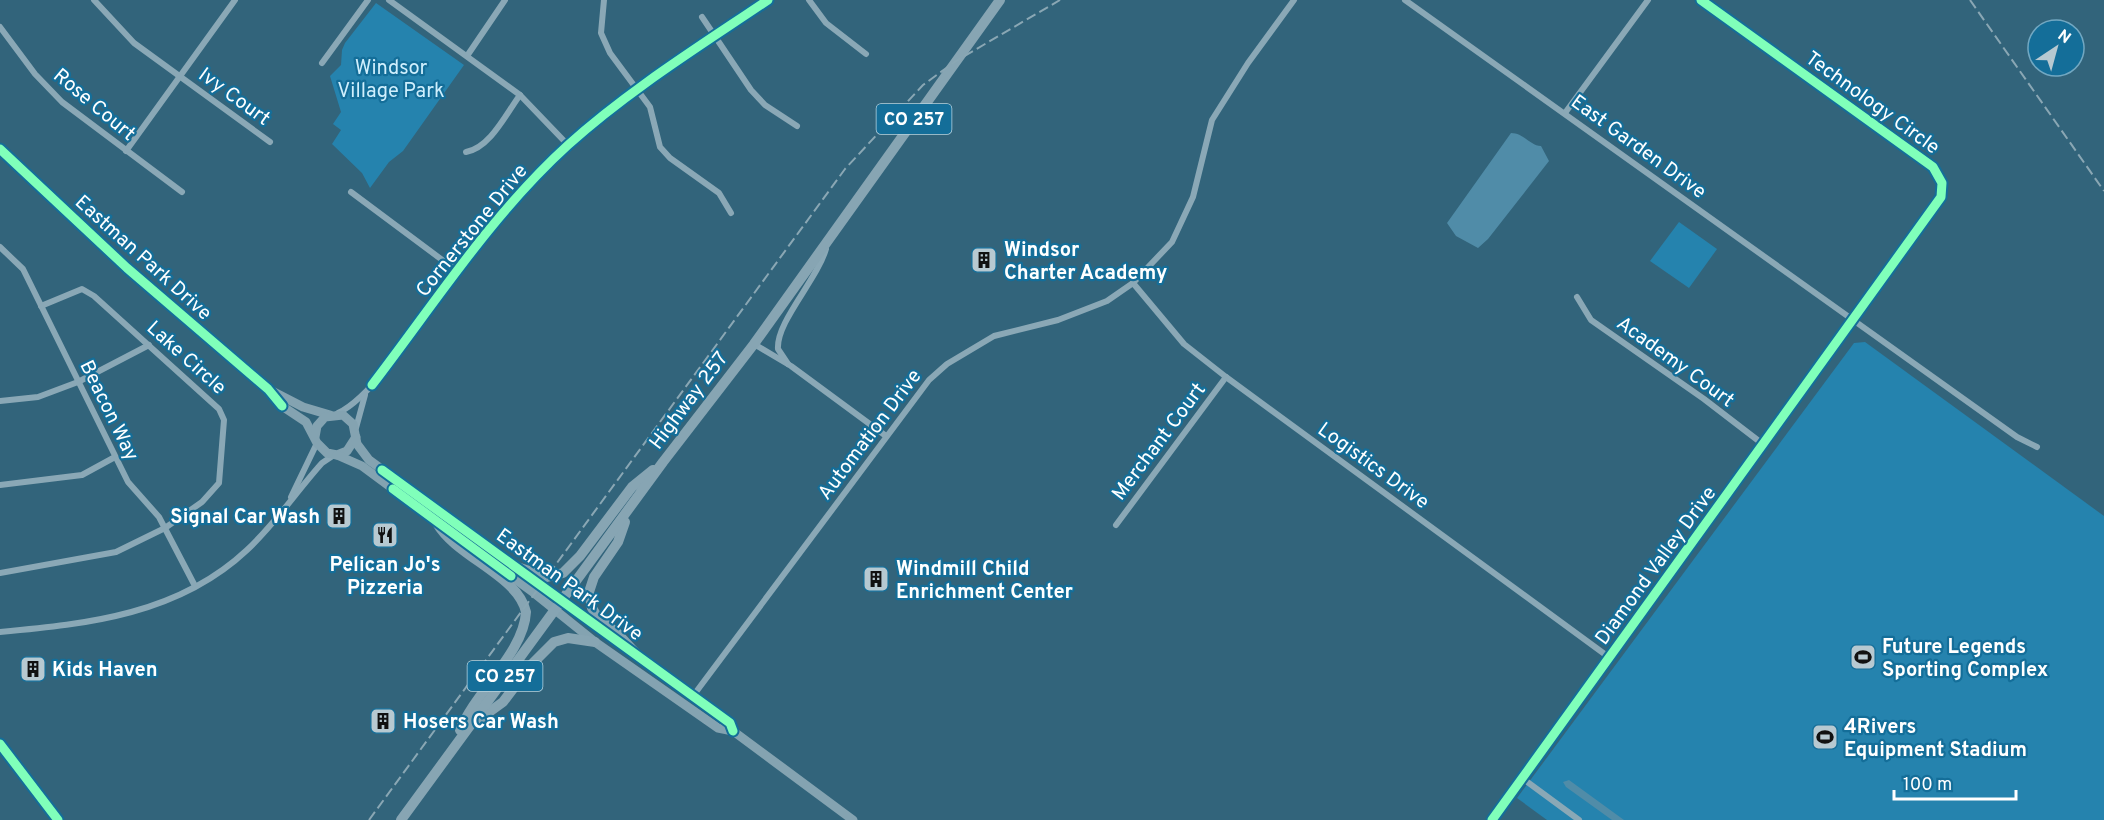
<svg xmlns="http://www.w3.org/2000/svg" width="2104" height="820" viewBox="0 0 2104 820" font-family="Overpass,sans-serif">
  <rect width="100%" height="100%" fill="#32647b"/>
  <g fill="#2583ae">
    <polygon points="376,3 464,65 403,151 389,162 370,188 362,173 332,144 341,130 333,124 341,112 330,76 341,65 342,50 345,43"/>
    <polygon points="1679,222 1717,249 1689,288 1650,261"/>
    <polygon points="1865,342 2104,516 2104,820 1547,820 1517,798 1854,343"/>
  </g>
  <g fill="#508ca8">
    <path d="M1511,133C1524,133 1530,146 1541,146L1549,161L1488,239L1478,248L1456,236L1447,223Z"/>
    <polygon points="1569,780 1624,820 1612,820 1566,787 1563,782"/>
  </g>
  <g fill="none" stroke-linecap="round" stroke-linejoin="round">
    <g stroke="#8aa8b6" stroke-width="6">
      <polyline points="94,0 134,43 270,142"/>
      <polyline points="389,0 520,95 568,145"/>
      <polyline points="604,0 601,33 610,53 650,107 660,147 670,158 719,193 731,213"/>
      <polyline points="809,0 826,23 866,54"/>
      <polyline points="1405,0 2017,437 2037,447"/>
      <polyline points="702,17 751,90 765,105 797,126"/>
      <polyline points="0,27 35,74 62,102 182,192"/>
      <polyline points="467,56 505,0"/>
      <polyline points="322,63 368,0"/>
      <polyline points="1565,113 1648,0"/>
      <polyline points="126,151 235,0"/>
      <path d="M466,152C490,148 506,114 520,95"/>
      <polyline points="351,192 457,271"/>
      <polyline points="0,247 23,269 128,482 159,517 195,586"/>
      <polyline points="1133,283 1184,344 1226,377 1610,658"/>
      <polyline points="1577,297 1591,320 1704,399 1764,445"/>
      <polyline points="754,344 791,366 886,436"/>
      <path d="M788,364L778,349C776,322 817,280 826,249"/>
      <polyline points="0,401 38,397 78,382 149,345"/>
      <path d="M338,413C378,395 438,295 468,257C489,229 512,202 536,177C604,106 687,55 768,0"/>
      <polyline points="356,428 365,395"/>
      <polyline points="0,485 82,475 115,457"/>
      <polyline points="291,497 317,443"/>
      <polyline points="1116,525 1226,377"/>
      <polyline points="0,573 116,552 165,528 202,502 219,483 224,420 219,409 94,296 82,289 41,306"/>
      <path d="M0,632C89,624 179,614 247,550C275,524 296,492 322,463L334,455"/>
      <polyline points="693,696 929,380 947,364 994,336 1058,320 1107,301 1133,283 1172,242 1193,197 1212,120 1248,63 1294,0"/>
      <polyline points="1522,778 1579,820"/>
      <polyline points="1492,820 1941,197 1942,183 1933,167 1701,0"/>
    </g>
    <g stroke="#84a3b1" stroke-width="9">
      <polyline points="0,149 127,268 268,389 279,404 306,422 317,443 327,453 337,455 347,451 356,437"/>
      <polyline points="268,389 303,407 330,415"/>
      <polyline points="315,437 317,426 325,417 343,415 353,424 357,444 369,460 730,723 733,731"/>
      <polyline points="337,455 362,466 534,593 595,642 718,728 733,731 853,820"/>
    </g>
    <g stroke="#87a5b3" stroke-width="10">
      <polyline points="625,522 618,542 594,577 589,592 592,608 598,618 617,633 641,659"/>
      <path d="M437,523C456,557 518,575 526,612C524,652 476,691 460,730"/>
      <polyline points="514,566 547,577 563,573 580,556 632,487 653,470"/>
      <polyline points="474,723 503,702 531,665 554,642 568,638 595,642"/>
      <polyline points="401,820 663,462 754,344 1000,0"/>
    </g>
    <g stroke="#8aa7b4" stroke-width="2" stroke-dasharray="10 4.5" stroke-linecap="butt">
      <polyline points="1970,0 2104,191"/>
      <polyline points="369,820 845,169 923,85 956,61 1060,0"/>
    </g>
    <g stroke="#146e99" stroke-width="13">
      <g id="cycleway">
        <polyline points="0,149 127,268 268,389 282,406"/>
        <path d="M372,385C435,303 491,215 568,145C629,90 700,46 768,0"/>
        <polyline points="382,470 730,723 733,731"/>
        <polyline points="393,489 511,576"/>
        <polyline points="0,744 58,820"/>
        <polyline points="1492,820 1941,197 1942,183 1933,167 1701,0"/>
      </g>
    </g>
    <use href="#cycleway" stroke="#80ffba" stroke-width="9"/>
  </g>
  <defs>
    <g id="building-square" transform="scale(1.35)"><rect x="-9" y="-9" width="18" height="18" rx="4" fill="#b7c9d1" stroke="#146e99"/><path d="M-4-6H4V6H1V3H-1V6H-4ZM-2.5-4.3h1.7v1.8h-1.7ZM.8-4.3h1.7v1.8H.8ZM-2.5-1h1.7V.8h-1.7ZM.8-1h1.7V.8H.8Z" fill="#111"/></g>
    <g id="restaurant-square" transform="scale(1.35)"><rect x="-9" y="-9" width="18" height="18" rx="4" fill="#b7c9d1" stroke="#146e99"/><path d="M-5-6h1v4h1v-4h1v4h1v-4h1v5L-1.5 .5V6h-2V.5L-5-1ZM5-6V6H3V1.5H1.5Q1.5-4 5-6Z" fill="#111"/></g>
    <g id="stadium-square" transform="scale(1.35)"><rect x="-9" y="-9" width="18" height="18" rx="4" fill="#b7c9d1" stroke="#146e99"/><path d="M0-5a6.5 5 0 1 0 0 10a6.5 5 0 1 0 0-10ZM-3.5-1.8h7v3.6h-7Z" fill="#111"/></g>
  </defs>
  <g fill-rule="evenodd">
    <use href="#building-square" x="984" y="260"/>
    <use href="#building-square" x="339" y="516"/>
    <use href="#restaurant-square" x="385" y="535"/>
    <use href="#building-square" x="876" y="579"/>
    <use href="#stadium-square" x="1863" y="657"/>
    <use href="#building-square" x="33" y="669"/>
    <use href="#building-square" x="383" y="721"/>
    <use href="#stadium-square" x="1825" y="737"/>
  </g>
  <g text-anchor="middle" stroke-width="4.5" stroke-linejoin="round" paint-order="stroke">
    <g fill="#146e99" stroke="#b8d4e0" stroke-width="1.5">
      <rect x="876.5" y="104" width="75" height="30" rx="4.5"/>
      <rect x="467.5" y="661" width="75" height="30" rx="4.5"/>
    </g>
    <g font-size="18" font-weight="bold" fill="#fff">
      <text x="914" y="125">CO 257</text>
      <text x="505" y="682">CO 257</text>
    </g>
    <g font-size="20" fill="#cfeffd" stroke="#146e99">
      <text x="391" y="74">Windsor<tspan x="391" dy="23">Village Park</tspan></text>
    </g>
    <g font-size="20" fill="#fff" stroke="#146e99">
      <text transform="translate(235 96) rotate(36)" y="7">Ivy Court</text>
      <text transform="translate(1873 102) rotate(36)" y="7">Technology Circle</text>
      <text transform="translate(95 104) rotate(40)" y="7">Rose Court</text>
      <text transform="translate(1639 146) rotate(36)" y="7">East Garden Drive</text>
      <text transform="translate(471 230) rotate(-51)" y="7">Cornerstone Drive</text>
      <text transform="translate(144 257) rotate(42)" y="7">Eastman Park Drive</text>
      <text transform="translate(187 357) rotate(42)" y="7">Lake Circle</text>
      <text transform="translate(1676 361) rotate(36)" y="7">Academy Court</text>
      <text transform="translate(688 400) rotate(-53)" y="7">Highway 257</text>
      <text transform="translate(110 410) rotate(64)" y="7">Beacon Way</text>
      <text transform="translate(869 434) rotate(-53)" y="7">Automation Drive</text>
      <text transform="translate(1158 441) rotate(-53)" y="7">Merchant Court</text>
      <text transform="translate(1374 465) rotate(36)" y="7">Logistics Drive</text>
      <text transform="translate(1655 565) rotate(-54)" y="7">Diamond Valley Drive</text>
      <text transform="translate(570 584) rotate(36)" y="7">Eastman Park Drive</text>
    </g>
    <g font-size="20" font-weight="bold" fill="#fff" stroke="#146e99" text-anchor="start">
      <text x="1004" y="256">Windsor<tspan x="1004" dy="23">Charter Academy</tspan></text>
      <text x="320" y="523" text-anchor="end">Signal Car Wash</text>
      <text x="385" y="571" text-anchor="middle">Pelican Jo's<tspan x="385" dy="23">Pizzeria</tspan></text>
      <text x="896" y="575">Windmill Child<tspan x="896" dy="23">Enrichment Center</tspan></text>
      <text x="1882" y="653">Future Legends<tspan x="1882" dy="23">Sporting Complex</tspan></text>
      <text x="52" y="676">Kids Haven</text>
      <text x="403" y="728">Hosers Car Wash</text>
      <text x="1844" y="733">4Rivers<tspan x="1844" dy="23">Equipment Stadium</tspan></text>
    </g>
  </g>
  <g transform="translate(2056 48) rotate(36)"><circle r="28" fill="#146e99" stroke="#72a8c2" stroke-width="1.5"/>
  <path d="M0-4.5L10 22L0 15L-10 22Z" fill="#b7c9d1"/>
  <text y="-9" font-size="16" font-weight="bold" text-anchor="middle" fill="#ffffff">N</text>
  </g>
  <path d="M1894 790v9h122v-9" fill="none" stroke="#ffffff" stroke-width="3"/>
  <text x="1903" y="790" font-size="18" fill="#ffffff" stroke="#146e99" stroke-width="4.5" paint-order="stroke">100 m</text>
</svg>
